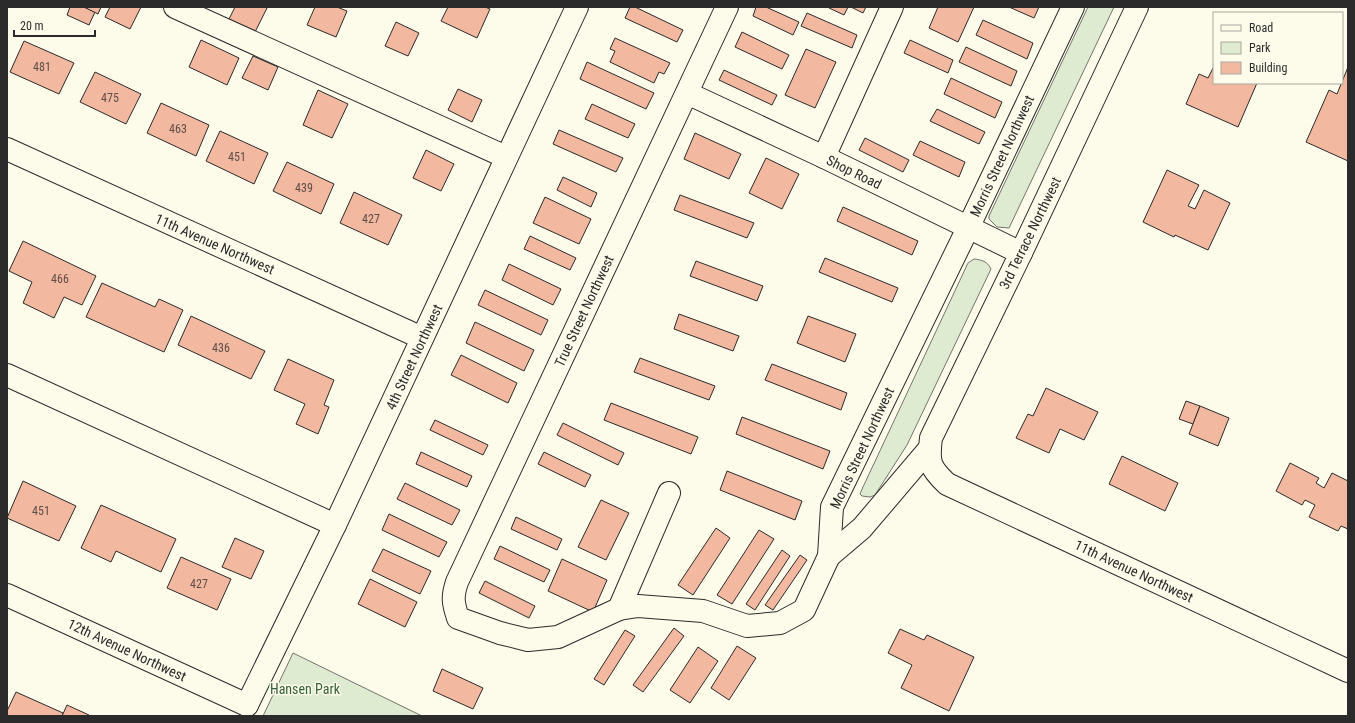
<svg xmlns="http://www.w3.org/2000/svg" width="1355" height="723" viewBox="0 0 1355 723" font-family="'Roboto Condensed',sans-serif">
  <rect width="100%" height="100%" fill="#fdfbea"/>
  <g fill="#deebd1" stroke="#74746e">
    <polygon points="1088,7 1114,7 1009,228 997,227 989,219 989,216"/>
    <path d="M974,259C982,260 987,261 991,269L907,445L875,495L870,497L862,496L860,494L863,487L968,263Z"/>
    <polygon points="293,653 422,716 263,716"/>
  </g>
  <g fill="#f2b8a0" stroke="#2b2b2b">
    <polygon points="70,7 84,7 95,12 89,25 67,15"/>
    <polygon points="84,7 101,7 98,14"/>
    <polygon points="110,7 141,7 130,29 105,17"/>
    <polygon points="235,7 264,7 267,8 255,32 229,19"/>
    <polygon points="315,7 337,7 347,11 336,37 307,25"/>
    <polygon points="448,7 485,7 490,9 477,38 441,21"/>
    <polygon points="630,7 635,7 683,30 677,42 625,18"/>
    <polygon points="756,7 766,7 799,22 793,35 753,16"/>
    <polygon points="829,7 848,7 844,15 829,8"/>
    <polygon points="851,7 866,7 863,13"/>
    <polygon points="938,7 974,7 958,42 929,28"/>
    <polygon points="1009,7 1039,7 1034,18"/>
    <polygon points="807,13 857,35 852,48 801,26"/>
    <polygon points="983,20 1033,43 1027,59 976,35"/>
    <polygon points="396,22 419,33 408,56 385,46"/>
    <polygon points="742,32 789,55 782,69 735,47"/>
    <polygon points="615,38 670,63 664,74 659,72 654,83 610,62 615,51 610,49"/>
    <polygon points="201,40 239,58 227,85 189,67"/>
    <polygon points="910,40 953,60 948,73 904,53"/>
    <polygon points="24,41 74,63 59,94 10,72"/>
    <polygon points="966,47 1017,71 1011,86 959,62"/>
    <polygon points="806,49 836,62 815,108 785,95"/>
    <polygon points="253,56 278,67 268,90 242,78"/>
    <polygon points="587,62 654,93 646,109 580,79"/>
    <polygon points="1214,66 1214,83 1257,83 1238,127 1186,104 1199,74 1208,78"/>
    <polygon points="1348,67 1348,161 1306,142 1329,90 1337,94"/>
    <polygon points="724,70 777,95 772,105 719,80"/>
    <polygon points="95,72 141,94 126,124 80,102"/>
    <polygon points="951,78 1002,102 995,118 944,94"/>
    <polygon points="458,89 482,100 472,122 448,110"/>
    <polygon points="318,90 348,104 332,138 303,125"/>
    <polygon points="161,103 209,125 196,156 147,133"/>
    <polygon points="592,104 635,124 628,138 585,119"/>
    <polygon points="937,109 985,132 979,144 930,121"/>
    <polygon points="559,130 623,158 616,172 553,144"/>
    <polygon points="220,131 268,153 254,184 206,161"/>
    <polygon points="695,133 741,154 729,179 684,159"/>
    <polygon points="865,138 909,160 903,172 859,150"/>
    <polygon points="920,141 965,162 959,177 913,155"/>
    <polygon points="426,150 454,164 441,191 413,178"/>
    <polygon points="766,158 799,174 782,209 749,193"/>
    <polygon points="287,162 334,184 321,214 273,191"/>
    <polygon points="1167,170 1199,185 1188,206 1195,209 1204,190 1230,203 1208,250 1175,235 1174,237 1143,222"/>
    <polygon points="563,177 597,193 591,207 557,190"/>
    <polygon points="354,192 402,215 388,245 340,223"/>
    <polygon points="680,195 754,223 747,238 674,210"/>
    <polygon points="545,197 591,219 579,244 533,223"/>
    <polygon points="843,207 918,241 912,255 837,221"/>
    <polygon points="530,236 576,258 570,270 524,249"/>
    <polygon points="23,241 96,276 82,305 64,297 54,318 23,303 32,282 9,271"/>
    <polygon points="825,258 898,288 892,302 819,272"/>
    <polygon points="696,261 763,286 757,301 690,276"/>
    <polygon points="509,264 561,289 553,305 502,280"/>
    <polygon points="102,283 155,307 159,299 183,310 164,352 86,317"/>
    <polygon points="485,290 548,320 541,335 478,305"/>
    <polygon points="679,314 739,336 733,351 674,329"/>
    <polygon points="191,316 265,351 251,379 178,345"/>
    <polygon points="808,316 856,334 845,362 797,343"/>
    <polygon points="475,322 534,350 524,371 466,343"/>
    <polygon points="461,355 517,383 508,403 451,375"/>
    <polygon points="640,358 715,386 709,400 634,372"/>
    <polygon points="288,359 334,380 324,405 329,407 318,434 296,424 305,404 274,390"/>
    <polygon points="772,364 847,393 841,410 765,380"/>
    <polygon points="1046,388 1098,412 1084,440 1060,429 1049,453 1016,438 1028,414 1033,416"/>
    <polygon points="1186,401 1200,406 1193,424 1179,419"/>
    <polygon points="611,403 698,437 691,454 604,420"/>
    <polygon points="1200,406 1229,418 1218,446 1189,434"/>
    <polygon points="742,417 830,451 823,469 736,434"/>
    <polygon points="435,420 488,445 483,455 430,430"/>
    <polygon points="563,423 624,453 618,465 557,435"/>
    <polygon points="421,452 472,476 467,487 416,464"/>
    <polygon points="544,452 591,475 585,487 538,464"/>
    <polygon points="1122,456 1178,483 1165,511 1109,484"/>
    <polygon points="1290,463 1319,478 1316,483 1324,488 1332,473 1348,481 1348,529 1341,526 1338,531 1309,517 1315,505 1305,500 1302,505 1276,491"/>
    <polygon points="727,471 802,501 795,520 720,490"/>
    <polygon points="23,481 76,506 59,541 7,518"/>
    <polygon points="405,483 460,510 452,525 397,499"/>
    <polygon points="601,500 629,513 606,560 578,547"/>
    <polygon points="101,505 176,539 161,572 116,551 111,562 81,548"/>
    <polygon points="389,514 447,542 439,557 382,530"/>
    <polygon points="516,517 562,539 557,550 511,529"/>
    <polygon points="716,528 730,538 693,595 678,585"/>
    <polygon points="759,530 774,539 732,604 717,595"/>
    <polygon points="235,538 264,551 251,579 222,567"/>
    <polygon points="500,546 550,570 544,582 494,559"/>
    <polygon points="383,549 431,571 420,594 372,571"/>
    <polygon points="782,550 790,556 755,610 746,604"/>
    <polygon points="800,555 807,560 773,610 765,605"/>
    <polygon points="181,557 231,579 217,610 167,588"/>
    <polygon points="562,559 607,580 593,612 548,591"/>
    <polygon points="370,579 417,602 405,627 358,604"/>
    <polygon points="485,581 535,606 529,618 479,593"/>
    <polygon points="674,628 684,636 643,692 633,685"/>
    <polygon points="900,629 924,640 927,635 974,657 949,711 901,688 912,665 888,653"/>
    <polygon points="625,630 635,636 604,685 594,679"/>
    <polygon points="737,646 756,658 729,700 711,688"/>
    <polygon points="698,647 718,661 690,703 670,690"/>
    <polygon points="442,669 483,688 473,709 433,691"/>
    <polygon points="16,692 63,713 62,716 7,716 7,711"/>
    <polygon points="67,705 89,715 88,716 62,716"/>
  </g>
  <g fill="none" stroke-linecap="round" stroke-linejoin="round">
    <g stroke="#2b2b2b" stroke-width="24">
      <g id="minor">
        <polyline points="175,7 506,157"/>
        <path d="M727,7L457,582C452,597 453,603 458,618L500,633L528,640L558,637L619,609L638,606L703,611L747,626L780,623L804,610L829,556L832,507L968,228L1073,7"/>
        <path d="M1137,7L1021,253L931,438C928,462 929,467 947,484L1348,671"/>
        <polyline points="687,93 824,157 1021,253"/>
        <polyline points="7,149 422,338"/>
        <polyline points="824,157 892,7"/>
        <polyline points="7,375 335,525"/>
        <polyline points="829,556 862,528 930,448"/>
        <polyline points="7,595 247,705"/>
        <polyline points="619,609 669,493"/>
        <polyline points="247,705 335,525 577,7"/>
      </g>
    </g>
    <use href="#minor" stroke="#fdfbea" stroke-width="22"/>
  </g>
  <g text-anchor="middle" stroke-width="3" stroke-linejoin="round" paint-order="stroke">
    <g font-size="12" fill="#5d4e48">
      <text x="42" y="71">481</text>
      <text x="110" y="102">475</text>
      <text x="178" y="133">463</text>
      <text x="237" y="161">451</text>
      <text x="304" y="192">439</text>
      <text x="371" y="223">427</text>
      <text x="60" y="283">466</text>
      <text x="221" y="352">436</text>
      <text x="41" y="515">451</text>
      <text x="199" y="588">427</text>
    </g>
    <g font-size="14" fill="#2b2b2b" stroke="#fdfbea">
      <text transform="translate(1002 156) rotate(-65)" y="5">Morris Street Northwest</text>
      <text transform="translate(854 172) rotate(26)" y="5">Shop Road</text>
      <text transform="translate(1030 233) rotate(-64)" y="5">3rd Terrace Northwest</text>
      <text transform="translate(215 244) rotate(24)" y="5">11th Avenue Northwest</text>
      <text transform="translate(584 311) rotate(-65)" y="5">True Street Northwest</text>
      <text transform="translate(414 357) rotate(-65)" y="5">4th Street Northwest</text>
      <text transform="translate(862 448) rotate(-65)" y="5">Morris Street Northwest</text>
      <text transform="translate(1134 571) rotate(25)" y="5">11th Avenue Northwest</text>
      <text transform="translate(127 650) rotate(25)" y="5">12th Avenue Northwest</text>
    </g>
    <g font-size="14" fill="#34623c" stroke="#fdfbea">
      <text x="305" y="694">Hansen Park</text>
    </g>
  </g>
  <rect width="1355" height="723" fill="none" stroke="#2b2b2b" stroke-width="16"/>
  <rect x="1213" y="12" width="130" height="72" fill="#fdfbea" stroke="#a9a89e"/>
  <rect x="1221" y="25" width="20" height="6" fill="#fdfbea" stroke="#a9a89e"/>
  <text x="1249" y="32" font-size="12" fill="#2b2b2b">Road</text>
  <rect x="1221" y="42" width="20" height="12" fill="#deebd1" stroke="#a9a89e"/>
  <text x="1249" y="52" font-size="12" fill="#2b2b2b">Park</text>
  <rect x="1221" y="62" width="20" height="12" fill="#f2b8a0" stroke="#a9a89e"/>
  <text x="1249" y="72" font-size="12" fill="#2b2b2b">Building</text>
  <path d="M14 30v6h81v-6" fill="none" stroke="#2b2b2b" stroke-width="2"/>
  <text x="20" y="30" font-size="12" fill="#2b2b2b" stroke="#fdfbea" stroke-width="3" paint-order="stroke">20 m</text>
</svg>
